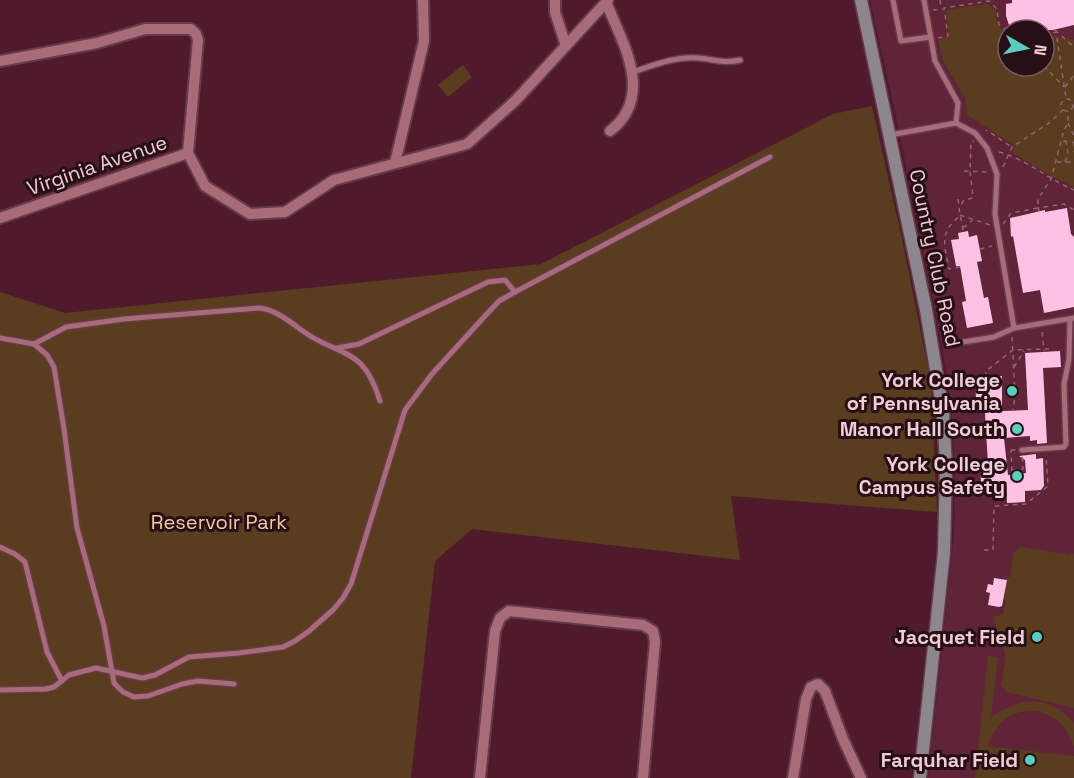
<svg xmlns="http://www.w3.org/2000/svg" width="1074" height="778" viewBox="0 0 1074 778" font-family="'Space Grotesk',sans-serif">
  <rect width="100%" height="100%" fill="#4f1b2c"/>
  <path fill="#5f2438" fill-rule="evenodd" d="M870,0H1074V778H928L954,533L955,482L953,432L948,381L939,330L896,116ZM1008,30H1044V66H1008Z"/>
  <g fill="#5a3c1e">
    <polygon points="988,4 996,11 998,26 1008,33 1008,66 1044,66 1044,36 1050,35 1074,40 1074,187 1049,175 1012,152 1015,146 967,115 965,98 942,59 938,40 949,36 946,10"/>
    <polygon points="463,65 472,77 448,97 438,85"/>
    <polygon points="872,106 903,244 931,383 937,512 731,496 740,560 472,529 435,561 411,778 0,778 0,292 65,313 541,264 833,114"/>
    <polygon points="1021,547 1070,555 1071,553 1074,554 1074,708 1006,692 1001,685 1006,657 993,617 1003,614 1006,601 1003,600 1007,577 1010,577 1014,552"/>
    <path d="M988,656L998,657L991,717C1020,697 1049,694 1074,723V747C1060,700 1002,698 988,746L1074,756V778H975Z"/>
  </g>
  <g fill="#fcc1e3">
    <polygon points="1012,0 1074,0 1074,25 1053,30 1017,30 1016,24 1009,25 1006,16 1006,4 1012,3"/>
    <polygon points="1067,208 1071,234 1074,237 1074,307 1044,313 1040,290 1023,293 1013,236 1011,237 1010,218 1045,210 1045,212"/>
    <polygon points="968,231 969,237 977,235 982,261 977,262 984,298 988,297 993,323 967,328 962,302 966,301 960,266 956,266 951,240 959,239 958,233"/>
    <polygon points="1060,351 1061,367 1043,368 1047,443 1037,444 1037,440 1030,441 1030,436 1004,438 1008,475 1026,473 1025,460 1019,456 1036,454 1036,459 1043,458 1044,486 1041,490 1025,491 1025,502 1007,503 1006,482 991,483 991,486 984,486 984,482 981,483 980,464 988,464 984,397 976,398 975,379 977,379 977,375 984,375 984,377 1002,376 1002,411 1028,410 1025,353"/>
    <polygon points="994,578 1007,580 1002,606 999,607 988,605 990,593 986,592 988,584 993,585"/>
  </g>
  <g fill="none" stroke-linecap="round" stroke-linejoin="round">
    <g stroke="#673b4a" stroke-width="8">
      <g id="service">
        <polyline points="893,0 901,41 930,37"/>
        <polyline points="924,0 935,61 958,103 956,123"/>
        <path d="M633,72C654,65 676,56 698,58C713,59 724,64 740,60"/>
        <polyline points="890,135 956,123 975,133 987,148 997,174 995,214 1014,328"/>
        <polyline points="0,338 34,344 47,355 54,367 64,429 77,528 104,626 114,683 123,692 134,697 148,696 182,684 198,681 234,684"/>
        <polyline points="963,342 994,337 1014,328 1074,318"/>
        <path d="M34,344L66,327L124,319L260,308C281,311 295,327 312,337C328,347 348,351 361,364C371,375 376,388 380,401"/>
        <polyline points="337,348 359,344 488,282 505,280 515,292"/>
        <polyline points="1022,450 1064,447 1066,444 1064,384 1069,359 1070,319"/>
        <polyline points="0,547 15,554 25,562 47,652 62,681"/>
        <polyline points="0,690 46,689 54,687 69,675 96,668 142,678 155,675 189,657 239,653 283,647 295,641 309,631 333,610 343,598 351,584 405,410 432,374 484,317 499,301 515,292 770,157"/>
      </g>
    </g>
    <g stroke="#673b4a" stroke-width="14">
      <g id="minor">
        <polyline points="555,0 555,12 566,46"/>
        <path d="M606,2C623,44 655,96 610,131"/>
        <polyline points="0,61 97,43 145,29 191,29 196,34 198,40 188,153"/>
        <polyline points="395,163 424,41 423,0"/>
        <polyline points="0,218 188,153 205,186 250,214 285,212 334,180 467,144 515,101 608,0"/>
        <polyline points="480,778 495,631 500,618 509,611 643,625 653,631 655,642 653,664 643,778"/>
        <polyline points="793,778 806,699 811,687 818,684 825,691 843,739 861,778"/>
      </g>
    </g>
    <g stroke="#673b4a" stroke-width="15">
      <polyline id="secondary" points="861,0 926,310 943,412 946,466 944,552 920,778"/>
    </g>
    <g stroke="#926573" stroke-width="1.5" stroke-dasharray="4.5 4.5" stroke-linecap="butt">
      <polyline points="940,0 941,8"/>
      <polyline points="933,10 943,9"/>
      <polyline points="1055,30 1074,47"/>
      <polyline points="1044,34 1056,32 1066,98"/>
      <polyline points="938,38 948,36 944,8 989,1 997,9 999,25 1008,31"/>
      <polyline points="1044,66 1064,87"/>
      <polyline points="1065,87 1074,75"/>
      <circle cx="1067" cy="105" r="6"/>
      <polyline points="1068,123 1074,136"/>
      <polyline points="986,131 987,130"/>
      <polyline points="991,133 1010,146"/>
      <polyline points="1063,141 1073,142"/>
      <polyline points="1074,142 1074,152"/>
      <path d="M999,152C1026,159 1048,179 1074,190"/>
      <polyline points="1057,162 1074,162"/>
      <polyline points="1065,162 1068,153 1066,142"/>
      <polyline points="1003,167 1012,147 1049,123 1063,110"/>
      <polyline points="964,171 987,172"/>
      <polyline points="958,199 959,207"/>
      <polyline points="1039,211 1038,208 1064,204 1074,210"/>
      <polyline points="960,215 990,225"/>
      <polyline points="1003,224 1011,213 1038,208 1038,199 1051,179 1064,130 1068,123 1068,111"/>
      <polyline points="963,227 968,225 972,220"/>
      <polyline points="963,230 959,208 964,200 973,198 970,171 971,142 974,141"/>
      <polyline points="980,249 992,246"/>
      <path d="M959,266V267L949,269C945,246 938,233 960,216"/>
      <polyline points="1042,332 1044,351"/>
      <polyline points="1012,337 1015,395 1013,411"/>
      <polyline points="1014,367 1024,351"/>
      <polyline points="986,377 986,371 1013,350 1049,349"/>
      <polygon points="1011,450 1022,450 1023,469 1012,470 1012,477"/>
      <polyline points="984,550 993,550 994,506 1026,504 1048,486 1046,456"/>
    </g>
    <use href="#service" stroke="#a76b7a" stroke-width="5"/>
    <use href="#minor" stroke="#a76b7a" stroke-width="10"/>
    <use href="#secondary" stroke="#8d868c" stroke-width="12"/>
  </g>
  <g fill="#59cebe" stroke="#270f16" stroke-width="2">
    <circle cx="1012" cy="391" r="6"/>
    <circle cx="1017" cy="429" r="6"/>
    <circle cx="1017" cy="476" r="6"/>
    <circle cx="1037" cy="637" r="6"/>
    <circle cx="1030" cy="760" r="6"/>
  </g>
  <g text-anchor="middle" stroke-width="6" stroke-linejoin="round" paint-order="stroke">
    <g font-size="20" fill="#f0cdd5" stroke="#270f16">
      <text transform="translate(97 165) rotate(-19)" y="7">Virginia Avenue</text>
      <text transform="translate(935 258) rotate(78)" y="7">Country Club Road</text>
    </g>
    <g font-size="20" font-weight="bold" fill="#f0cdd5" stroke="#270f16" text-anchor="end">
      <text x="1000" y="387">York College<tspan x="1000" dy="23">of Pennsylvania</tspan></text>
      <text x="1005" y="436">Manor Hall South</text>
      <text x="1005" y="471">York College<tspan x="1005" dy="23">Campus Safety</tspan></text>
      <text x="1025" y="644">Jacquet Field</text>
      <text x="1018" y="767">Farquhar Field</text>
    </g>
    <g font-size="20" fill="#f9c99f" stroke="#270f16">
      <text x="219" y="529">Reservoir Park</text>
    </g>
  </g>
  <g transform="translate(1026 48) rotate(99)"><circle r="28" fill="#270f16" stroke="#775b62" stroke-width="1.5"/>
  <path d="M0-4.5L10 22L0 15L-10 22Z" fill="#59cebe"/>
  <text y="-9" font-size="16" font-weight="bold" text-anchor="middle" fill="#f0cdd5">N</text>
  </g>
</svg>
